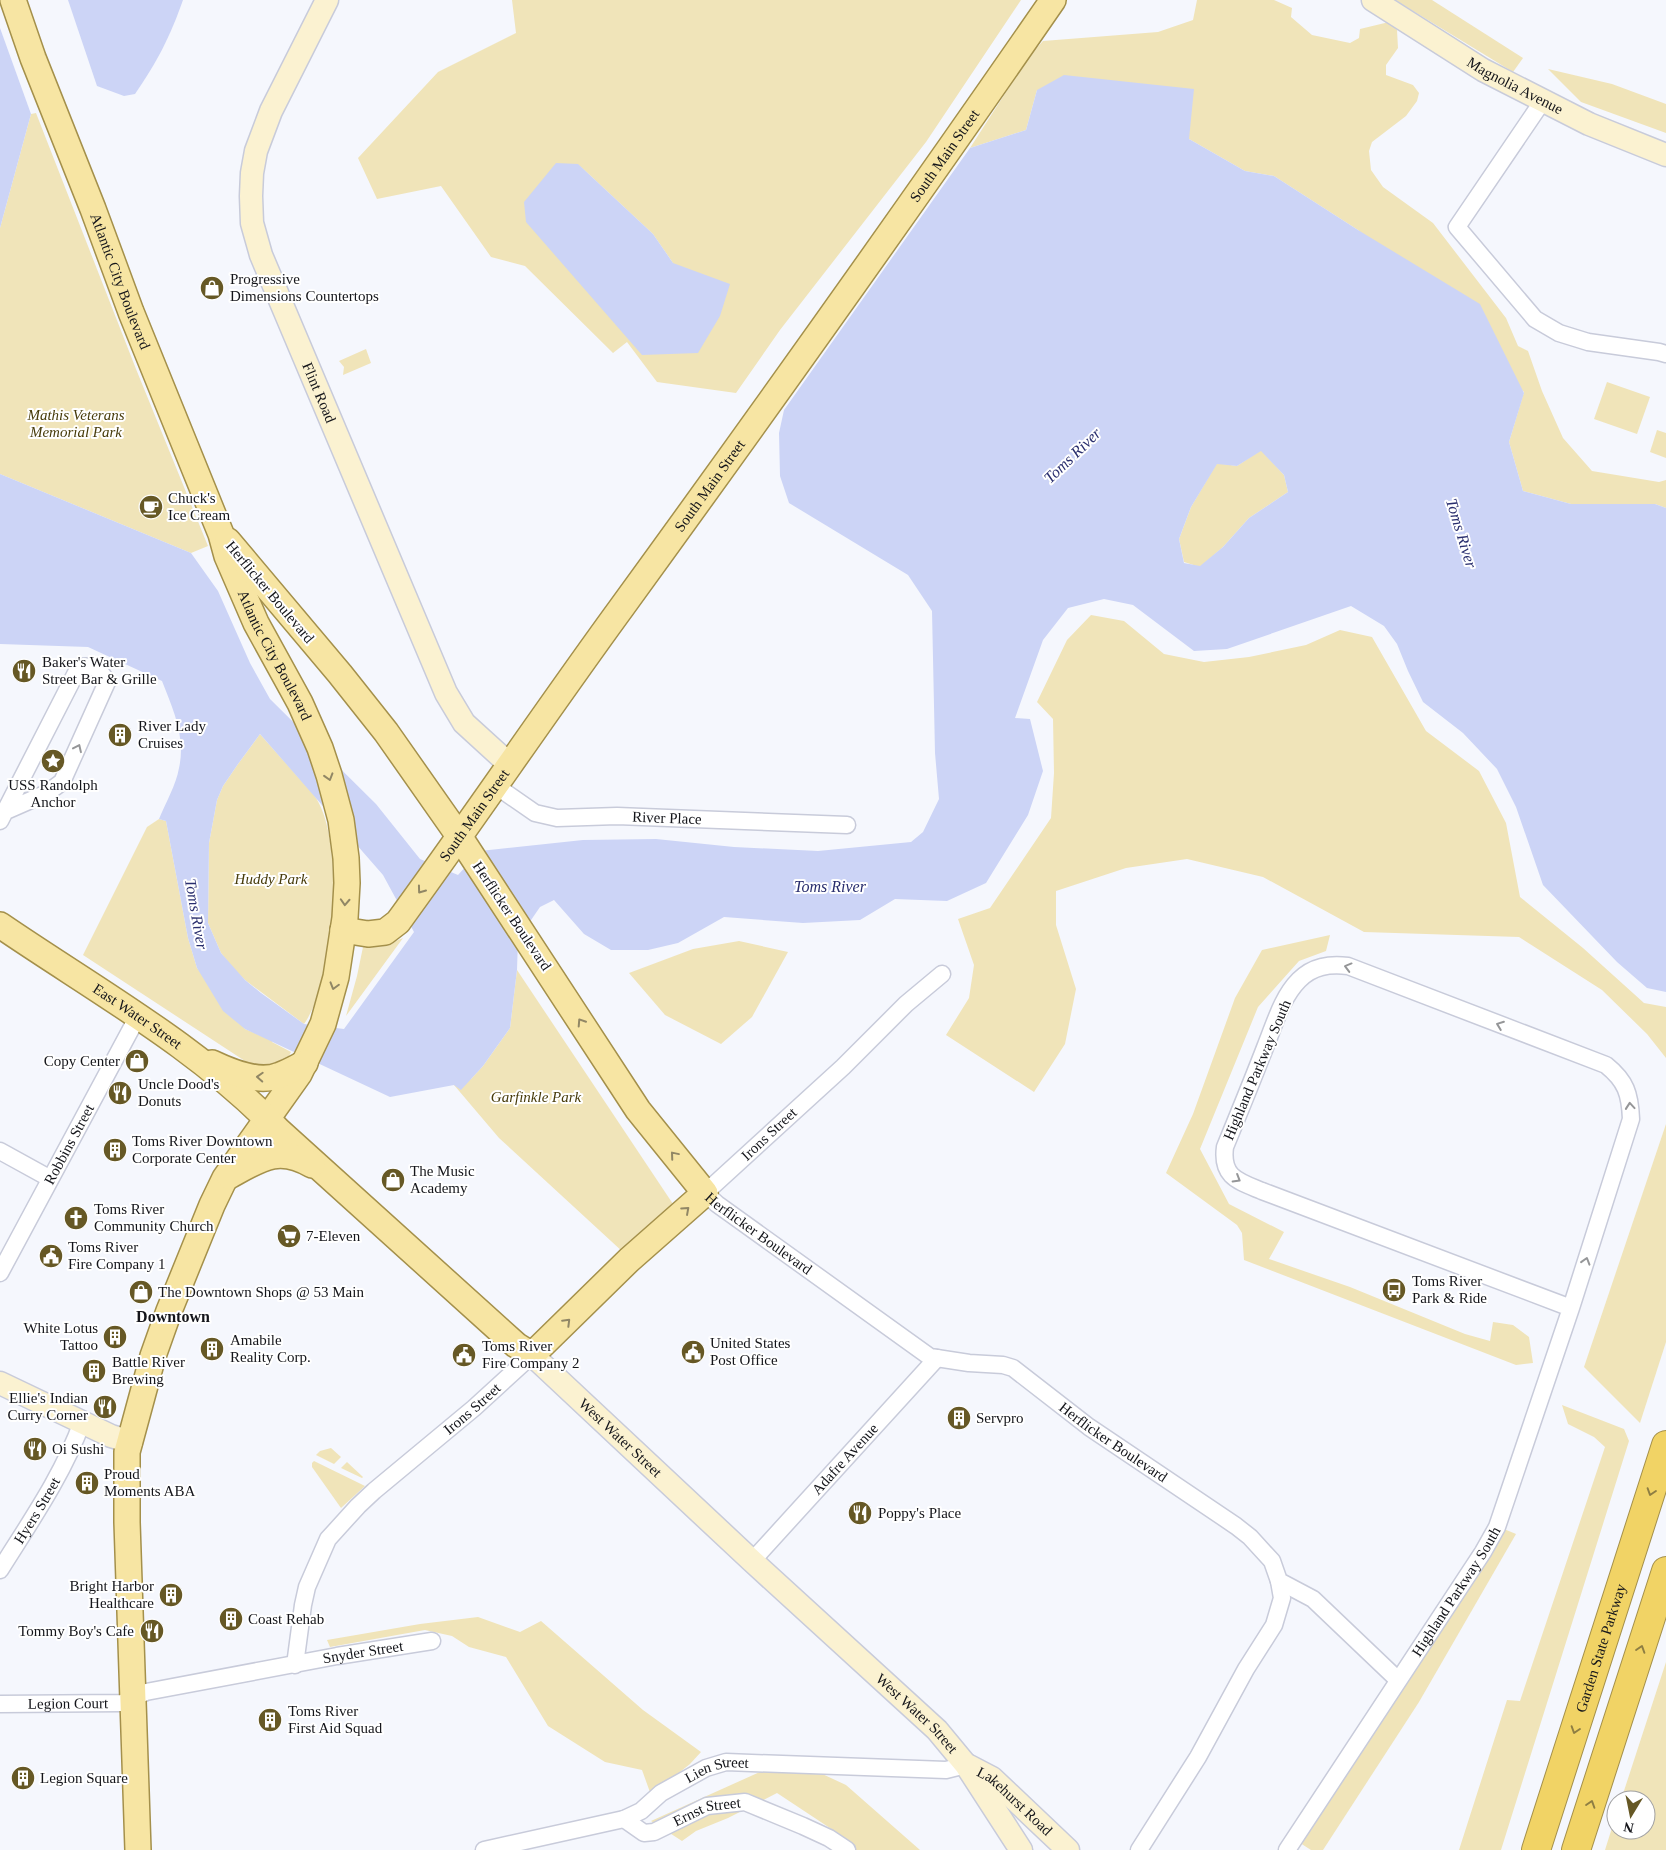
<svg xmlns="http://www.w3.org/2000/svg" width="1666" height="1850" viewBox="0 0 1666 1850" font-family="Georgia,serif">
  <rect width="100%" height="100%" fill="#f5f7fd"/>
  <g fill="#f0e4b9" fill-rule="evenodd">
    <path d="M512,0H1021L926,142L780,330L736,393L657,382L627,342L613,353L525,266L491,257L441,186L377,199L358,158L438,72L516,33ZM578,164L653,234L673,263Z"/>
    <polygon points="1197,0 1274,0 1292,8 1291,17 1312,35 1350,43 1359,38 1360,29 1389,22 1397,30 1398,48 1386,65 1386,75 1413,85 1419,93 1417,101 1406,116 1372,142 1369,151 1371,170 1383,187 1433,223 1506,318 1518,346 1528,351 1542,391 1563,438 1592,471 1659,482 1666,480 1666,508 1655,504 1571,504 1523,491 1509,442 1524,392 1358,230 1274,176 1245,171 1189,139 1037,90 1026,130 970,148 1030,55 1043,41 1158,32 1193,20"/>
    <polygon points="1395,0 1432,0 1523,58 1513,72"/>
    <polygon points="1548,69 1612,84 1666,104 1666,133 1581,102"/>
    <polygon points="36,113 136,369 208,546 191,553 0,474 0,228 31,114"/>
    <polygon points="366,349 371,363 343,375 344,367 339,361"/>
    <polygon points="1607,382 1650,397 1637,434 1594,419"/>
    <polygon points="1657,430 1666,433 1666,458 1650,452"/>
    <polygon points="1261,450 1284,475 1288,492 1249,518 1223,547 1200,567 1184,562 1179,539 1191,507 1217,463 1237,466"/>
    <polygon points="1091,615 1124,621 1164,654 1204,662 1249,657 1306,645 1340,630 1372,637 1426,731 1479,771 1506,823 1520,897 1583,948 1644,1003 1666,1007 1666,1058 1647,1034 1602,990 1519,937 1364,932 1263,877 1187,859 1126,868 1056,891 1056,925 1076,989 1065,1044 1034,1092 946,1035 969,998 974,965 958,919 990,908 1051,818 1054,773 1053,719 1037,702 1067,640"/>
    <path d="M260,734C273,749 286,763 298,777C304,784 311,790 316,798C345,843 335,981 304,1024L245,980L233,968L221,953L208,923L209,843L217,800L223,786L238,764Z"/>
    <path d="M159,819L166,821L188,938L197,968L245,1029L272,1040V1042L291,1052C285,1068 262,1069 248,1063L83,955L147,827Z"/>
    <polygon points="1330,935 1326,951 1299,961 1258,1007 1200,1149 1229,1204 1284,1232 1269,1259 1350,1287 1465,1334 1490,1341 1493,1322 1513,1325 1529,1337 1533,1363 1516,1365 1244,1260 1242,1233 1237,1225 1166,1173 1193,1114 1235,998 1262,950"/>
    <polygon points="403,938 346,1016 357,976 363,947 384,946"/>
    <polygon points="739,941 788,952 752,1017 721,1044 665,1015 629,973 693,949"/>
    <polygon points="517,970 673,1204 624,1253 499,1138 454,1085 471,1079 483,1066 510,1028"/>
    <polygon points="1666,1124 1666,1342 1640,1423 1584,1367"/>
    <polygon points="1562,1405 1624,1429 1629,1441 1501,1850 1459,1850 1507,1700 1520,1701 1605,1447 1594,1437 1568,1424"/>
    <polygon points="331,1448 341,1457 334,1464 316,1455 320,1451"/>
    <polygon points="314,1461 365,1486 341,1508 312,1467 312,1463"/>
    <polygon points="347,1462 363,1477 362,1478 341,1468"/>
    <polygon points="1504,1529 1516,1534 1419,1702 1323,1850 1311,1850 1297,1841"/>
    <polygon points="478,1617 520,1632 541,1621 643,1710 701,1752 690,1764 651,1795 642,1770 605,1762 548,1726 506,1657 469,1647 452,1636 425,1630 330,1647 327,1640 420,1624"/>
    <polygon points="1666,1662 1666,1850 1605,1850 1616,1815 1616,1830 1646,1830 1646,1800 1621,1800"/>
    <polygon points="762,1771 818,1772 846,1785 920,1850 856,1850 848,1840 777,1793 728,1818 696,1831 682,1841 651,1821"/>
  </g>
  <g fill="#ccd4f6" fill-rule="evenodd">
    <path d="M68,0H183C170,37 157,62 135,94L124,96L97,86Z"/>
    <polygon points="0,28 31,114 0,228"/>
    <path d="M1064,75L1194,89L1189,139L1245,171L1274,176L1358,230L1480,304L1524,393L1509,442L1523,491L1571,504H1655L1666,508V992L1647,988L1617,962L1543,885L1516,807L1497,769L1463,733L1423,702L1408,671L1397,644L1384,626L1351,606L1227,649L1194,651L1133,605L1104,599L1068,608L1043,640L1015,718L1030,719L1043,771L1028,815L986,883L947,901L895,899L860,920L803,923L724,917L678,943L648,950H611L584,934L554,900L540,907L518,939L517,970L510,1028L483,1066L461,1090L454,1085L390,1097L245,1029L223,1011L197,968L188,938L166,821L159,819C166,802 176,785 179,768C186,737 173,709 162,681L88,647L0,644V474L191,553L218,591L250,663L270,699L376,804L420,859L458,875L480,851L583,840L656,839L734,847L818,851L911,842L923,832L939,799L935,753L932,611L908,575L789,503L780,476L779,433L784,410L970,148L1026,130L1037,90ZM1261,451L1284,475L1288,492L1249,518L1223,547L1200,566L1184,563L1179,539L1191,507L1217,464L1237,466ZM260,734L383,875L414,932L344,1029L304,1024L261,993L245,980L221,953L208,923L209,843L217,800L223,786L238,764Z"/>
    <polygon points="556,163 578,164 653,234 673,263 730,284 720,316 698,353 642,355 526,222 524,202"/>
  </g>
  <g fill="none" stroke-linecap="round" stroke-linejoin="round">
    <g stroke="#c8cbda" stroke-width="19">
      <g id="street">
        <polyline points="1542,102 1457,227 1535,319 1559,333 1588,342 1659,352 1666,354"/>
        <path id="s1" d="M496,786L535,813L557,818L617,816L847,825"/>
        <path d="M0,821L79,667C96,665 99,668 107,682L62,782L47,793L6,811"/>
        <path id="s2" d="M942,974L906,1004L843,1067L705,1193L717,1204L930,1357L969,1363L1003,1365L1013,1368L1089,1427L1236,1526L1250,1537L1272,1561L1279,1581L1313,1599L1398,1680"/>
        <polyline points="0,1151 49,1178"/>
        <path id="s3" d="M0,1273L138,1016"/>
        <path id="s4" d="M752,1561L937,1358"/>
        <path id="s5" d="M0,1570C30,1522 63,1475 82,1422"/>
        <path id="s6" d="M295,1665L303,1605L307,1587L328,1539L358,1506L374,1491L474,1408L532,1355"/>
        <path id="s7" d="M0,1704L122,1703L146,1692L337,1656L432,1641"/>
        <path id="s8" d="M624,1819L644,1833L654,1832L707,1806L745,1802L803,1826L829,1838L847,1850"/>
        <path id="s9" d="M484,1850L624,1819L641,1811L661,1793L706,1768L726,1762L946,1770L966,1765"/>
        <polyline points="1139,1850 1198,1757 1246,1669 1274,1625 1282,1598 1279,1581"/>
        <path id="s10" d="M1287,1850L1483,1552L1497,1527L1571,1308L1631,1119C1630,1094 1626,1081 1606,1065L1348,966C1329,964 1313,966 1299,980C1282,997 1275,1023 1266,1045C1253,1079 1239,1113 1225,1147C1221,1177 1238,1181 1262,1191L1571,1308"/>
      </g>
    </g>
    <g stroke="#c8cbda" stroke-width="25">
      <g id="secondary">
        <path id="s11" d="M327,0L271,111L256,151L252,173L251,196L252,223L261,255L446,693L464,723L510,765"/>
        <path id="s12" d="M1373,0L1483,70L1589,124L1666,155"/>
        <path id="s13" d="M532,1355L752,1561L937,1730L966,1765L1021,1850"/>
        <polyline points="0,1383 111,1436 131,1442"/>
        <path id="s14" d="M969,1766L992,1778L1068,1850"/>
      </g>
    </g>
    <g stroke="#a4904b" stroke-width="28">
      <g id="primary">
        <path id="s15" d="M13,0L33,58L93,209L131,312L221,534L227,556L256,623L300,703L320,748L329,775L341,820L346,858L347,883L345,918L336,977L323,1024L299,1074L225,1178L212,1205L169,1311L153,1356L127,1452V1522L138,1850"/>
        <path id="s16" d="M0,925C95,990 199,1047 279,1131L516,1345L532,1355L629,1260L705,1193L638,1110L459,836L386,732L340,674L228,541"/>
        <path id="s17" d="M343,930L368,934L385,932L398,922C474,818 546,711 622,607C768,406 912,204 1053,0"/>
        <path d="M212,1063C231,1072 259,1084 280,1075C289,1072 297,1067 305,1063"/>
        <path d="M229,1176C260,1159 278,1145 312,1165"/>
      </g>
    </g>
    <g stroke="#a4904b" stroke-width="30">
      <g id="highway">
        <path id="s18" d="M1536,1850L1666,1445"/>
        <polyline points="1576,1850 1666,1571"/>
      </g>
    </g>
    <use href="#street" stroke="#fff" stroke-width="16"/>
    <use href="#secondary" stroke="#fbf2d1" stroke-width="22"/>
    <use href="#primary" stroke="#f7e5a3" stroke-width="25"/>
    <use href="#highway" stroke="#f1d365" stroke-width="28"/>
  </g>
  <defs><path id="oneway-chevron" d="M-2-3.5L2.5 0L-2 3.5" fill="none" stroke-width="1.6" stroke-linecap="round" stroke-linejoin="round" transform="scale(1.25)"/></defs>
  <g stroke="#959698">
    <use href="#oneway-chevron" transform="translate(78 748) rotate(-65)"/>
    <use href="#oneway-chevron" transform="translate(1348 967) rotate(-165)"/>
    <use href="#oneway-chevron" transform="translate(1500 1025) rotate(-159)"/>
    <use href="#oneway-chevron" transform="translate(1630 1106) rotate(-95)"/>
    <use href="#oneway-chevron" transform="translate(1237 1179) rotate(31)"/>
    <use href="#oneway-chevron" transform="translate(1586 1261) rotate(-73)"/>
  </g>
  <g stroke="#918765">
    <use href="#oneway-chevron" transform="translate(329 777) rotate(73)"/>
    <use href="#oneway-chevron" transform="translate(421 890) rotate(126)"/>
    <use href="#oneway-chevron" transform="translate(345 902) rotate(93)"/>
    <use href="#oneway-chevron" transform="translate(334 986) rotate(106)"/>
    <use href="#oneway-chevron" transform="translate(581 1022) rotate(-123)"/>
    <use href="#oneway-chevron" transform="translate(260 1077) rotate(-177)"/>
    <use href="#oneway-chevron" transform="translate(674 1155) rotate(-130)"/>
    <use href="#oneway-chevron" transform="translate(686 1210) rotate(-42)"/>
    <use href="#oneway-chevron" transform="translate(567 1322) rotate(-45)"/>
  </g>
  <g stroke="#8e7e43">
    <use href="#oneway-chevron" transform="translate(1651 1492) rotate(108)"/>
    <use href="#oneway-chevron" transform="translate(1641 1649) rotate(-72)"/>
    <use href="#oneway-chevron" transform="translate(1575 1730) rotate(108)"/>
    <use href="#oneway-chevron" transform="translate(1591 1804) rotate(-72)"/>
  </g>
  <defs>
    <g id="shop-disc" transform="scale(1.25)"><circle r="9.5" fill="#665825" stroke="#fff"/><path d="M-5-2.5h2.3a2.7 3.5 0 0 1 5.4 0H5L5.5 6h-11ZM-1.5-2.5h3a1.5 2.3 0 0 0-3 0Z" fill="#fff"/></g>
    <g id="cafe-disc" transform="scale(1.25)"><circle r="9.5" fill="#665825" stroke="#fff"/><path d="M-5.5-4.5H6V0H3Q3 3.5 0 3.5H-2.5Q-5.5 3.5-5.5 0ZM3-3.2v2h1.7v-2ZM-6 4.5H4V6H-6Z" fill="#fff"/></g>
    <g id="restaurant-disc" transform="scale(1.25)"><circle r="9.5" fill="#665825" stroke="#fff"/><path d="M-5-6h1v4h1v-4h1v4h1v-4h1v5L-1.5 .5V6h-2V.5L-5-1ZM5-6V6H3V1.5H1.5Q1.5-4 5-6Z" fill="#fff"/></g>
    <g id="building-disc" transform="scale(1.25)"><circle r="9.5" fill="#665825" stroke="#fff"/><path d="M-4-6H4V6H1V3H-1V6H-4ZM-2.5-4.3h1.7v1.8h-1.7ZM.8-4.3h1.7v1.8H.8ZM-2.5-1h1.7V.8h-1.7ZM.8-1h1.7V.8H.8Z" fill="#fff"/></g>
    <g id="sight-disc" transform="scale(1.25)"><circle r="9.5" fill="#665825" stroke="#fff"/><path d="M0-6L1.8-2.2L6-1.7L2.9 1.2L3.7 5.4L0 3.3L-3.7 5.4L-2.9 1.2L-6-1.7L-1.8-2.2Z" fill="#fff"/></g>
    <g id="church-disc" transform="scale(1.25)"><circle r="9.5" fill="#665825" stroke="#fff"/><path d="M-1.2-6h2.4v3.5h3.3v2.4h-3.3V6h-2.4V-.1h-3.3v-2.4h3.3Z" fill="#fff"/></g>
    <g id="supermarket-disc" transform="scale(1.25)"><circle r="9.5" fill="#665825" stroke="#fff"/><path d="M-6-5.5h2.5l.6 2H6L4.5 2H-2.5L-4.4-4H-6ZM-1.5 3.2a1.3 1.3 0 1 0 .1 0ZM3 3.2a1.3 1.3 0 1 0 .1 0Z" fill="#fff"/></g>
    <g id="civic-disc" transform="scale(1.25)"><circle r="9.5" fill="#665825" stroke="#fff"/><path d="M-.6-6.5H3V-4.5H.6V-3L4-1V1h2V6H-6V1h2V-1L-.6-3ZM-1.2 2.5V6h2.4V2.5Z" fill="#fff"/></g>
    <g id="bus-disc" transform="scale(1.25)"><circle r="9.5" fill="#665825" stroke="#fff"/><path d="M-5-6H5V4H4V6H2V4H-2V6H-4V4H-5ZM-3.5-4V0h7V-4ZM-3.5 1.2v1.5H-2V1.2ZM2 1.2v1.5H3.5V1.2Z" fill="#fff"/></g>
  </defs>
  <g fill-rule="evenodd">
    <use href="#shop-disc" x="212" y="288"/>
    <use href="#cafe-disc" x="151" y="507"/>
    <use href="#restaurant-disc" x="24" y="671"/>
    <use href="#building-disc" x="120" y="735"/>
    <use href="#sight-disc" x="53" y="761"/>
    <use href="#shop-disc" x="137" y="1061"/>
    <use href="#restaurant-disc" x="120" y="1093"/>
    <use href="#building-disc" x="115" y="1150"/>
    <use href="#shop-disc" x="393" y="1180"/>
    <use href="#church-disc" x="76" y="1218"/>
    <use href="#supermarket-disc" x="289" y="1236"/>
    <use href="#civic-disc" x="51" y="1256"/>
    <use href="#bus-disc" x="1394" y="1290"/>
    <use href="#shop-disc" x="141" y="1292"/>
    <use href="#building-disc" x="115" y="1337"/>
    <use href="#building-disc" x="212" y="1349"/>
    <use href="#civic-disc" x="693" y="1352"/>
    <use href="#civic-disc" x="464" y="1355"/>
    <use href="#building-disc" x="94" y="1371"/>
    <use href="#restaurant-disc" x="105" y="1407"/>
    <use href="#building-disc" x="959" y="1418"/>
    <use href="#restaurant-disc" x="35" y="1449"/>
    <use href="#building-disc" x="87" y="1483"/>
    <use href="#restaurant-disc" x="860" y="1513"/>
    <use href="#building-disc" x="171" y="1595"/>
    <use href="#building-disc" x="231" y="1619"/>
    <use href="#restaurant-disc" x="152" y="1631"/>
    <use href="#building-disc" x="270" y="1720"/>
    <use href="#building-disc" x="23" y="1778"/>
  </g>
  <g text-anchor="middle" stroke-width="4" stroke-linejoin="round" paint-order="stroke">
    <g font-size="15" fill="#14151a" stroke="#fff">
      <text dy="5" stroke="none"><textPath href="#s12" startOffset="166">Magnolia Avenue</textPath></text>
      <text dy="5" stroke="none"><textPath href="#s17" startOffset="1000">South Main Street</textPath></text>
      <text dy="5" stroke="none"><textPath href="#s15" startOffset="301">Atlantic City Boulevard</textPath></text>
      <text dy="5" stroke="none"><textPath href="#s11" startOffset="422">Flint Road</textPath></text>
      <text dy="5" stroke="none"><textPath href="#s17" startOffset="595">South Main Street</textPath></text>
      <text transform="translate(270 592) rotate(50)" y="5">Herflicker Boulevard</text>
      <text dy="5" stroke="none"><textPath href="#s15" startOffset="706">Atlantic City Boulevard</textPath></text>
      <text dy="5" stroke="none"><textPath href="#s17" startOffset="190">South Main Street</textPath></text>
      <text dy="5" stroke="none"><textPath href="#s1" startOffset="180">River Place</textPath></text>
      <text transform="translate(512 916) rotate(56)" y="5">Herflicker Boulevard</text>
      <text dy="5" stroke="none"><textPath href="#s16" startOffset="165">East Water Street</textPath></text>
      <text transform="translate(1257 1070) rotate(-67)" y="5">Highland Parkway South</text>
      <text transform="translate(769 1134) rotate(-43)" y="5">Irons Street</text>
      <text dy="5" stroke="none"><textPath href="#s3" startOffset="146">Robbins Street</textPath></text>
      <text dy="5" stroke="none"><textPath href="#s2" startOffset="390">Herflicker Boulevard</textPath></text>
      <text dy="5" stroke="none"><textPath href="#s6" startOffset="326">Irons Street</textPath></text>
      <text dy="5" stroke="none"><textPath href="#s13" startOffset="121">West Water Street</textPath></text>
      <text dy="5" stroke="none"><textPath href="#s2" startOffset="810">Herflicker Boulevard</textPath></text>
      <text dy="5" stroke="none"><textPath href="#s4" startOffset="138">Adafre Avenue</textPath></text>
      <text dy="5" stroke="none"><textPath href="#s5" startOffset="70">Hyers Street</textPath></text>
      <text dy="5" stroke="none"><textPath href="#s10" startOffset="309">Highland Parkway South</textPath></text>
      <text dy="5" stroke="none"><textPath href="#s18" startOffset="212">Garden State Parkway</textPath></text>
      <text dy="5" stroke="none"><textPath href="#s7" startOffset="369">Snyder Street</textPath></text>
      <text dy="5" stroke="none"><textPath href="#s7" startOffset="68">Legion Court</textPath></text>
      <text dy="5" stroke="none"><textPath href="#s13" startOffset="526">West Water Street</textPath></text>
      <text dy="5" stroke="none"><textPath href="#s9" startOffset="251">Lien Street</textPath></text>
      <text dy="5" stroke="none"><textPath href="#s14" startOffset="58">Lakehurst Road</textPath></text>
      <text dy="5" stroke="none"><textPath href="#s8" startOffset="92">Ernst Street</textPath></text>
    </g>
    <g font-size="15" fill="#14151a" stroke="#fff" text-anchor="start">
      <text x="230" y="284">Progressive<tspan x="230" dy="17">Dimensions Countertops</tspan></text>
      <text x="168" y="503">Chuck's<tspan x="168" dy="17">Ice Cream</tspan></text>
      <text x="42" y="667">Baker's Water<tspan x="42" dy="17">Street Bar &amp; Grille</tspan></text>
      <text x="138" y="731">River Lady<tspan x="138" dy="17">Cruises</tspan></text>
      <text x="53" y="790" text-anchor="middle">USS Randolph<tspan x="53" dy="17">Anchor</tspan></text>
      <text x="120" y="1066" text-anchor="end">Copy Center</text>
      <text x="138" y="1089">Uncle Dood's<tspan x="138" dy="17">Donuts</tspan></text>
      <text x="132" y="1146">Toms River Downtown<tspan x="132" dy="17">Corporate Center</tspan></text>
      <text x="410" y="1176">The Music<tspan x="410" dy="17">Academy</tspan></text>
      <text x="94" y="1214">Toms River<tspan x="94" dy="17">Community Church</tspan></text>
      <text x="306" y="1241">7-Eleven</text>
      <text x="68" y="1252">Toms River<tspan x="68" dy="17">Fire Company 1</tspan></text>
      <text x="1412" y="1286">Toms River<tspan x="1412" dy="17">Park &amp; Ride</tspan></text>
      <text x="158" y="1297">The Downtown Shops @ 53 Main</text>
      <text x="98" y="1333" text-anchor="end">White Lotus<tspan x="98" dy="17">Tattoo</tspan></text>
      <text x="230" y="1345">Amabile<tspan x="230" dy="17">Reality Corp.</tspan></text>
      <text x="710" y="1348">United States<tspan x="710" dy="17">Post Office</tspan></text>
      <text x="482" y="1351">Toms River<tspan x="482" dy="17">Fire Company 2</tspan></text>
      <text x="112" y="1367">Battle River<tspan x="112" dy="17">Brewing</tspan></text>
      <text x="88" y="1403" text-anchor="end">Ellie's Indian<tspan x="88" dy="17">Curry Corner</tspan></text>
      <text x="976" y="1423">Servpro</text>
      <text x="52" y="1454">Oi Sushi</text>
      <text x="104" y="1479">Proud<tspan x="104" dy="17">Moments ABA</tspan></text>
      <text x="878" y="1518">Poppy's Place</text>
      <text x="154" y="1591" text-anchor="end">Bright Harbor<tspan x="154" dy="17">Healthcare</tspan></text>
      <text x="248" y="1624">Coast Rehab</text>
      <text x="134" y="1636" text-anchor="end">Tommy Boy's Cafe</text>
      <text x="288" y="1716">Toms River<tspan x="288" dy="17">First Aid Squad</tspan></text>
      <text x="40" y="1783">Legion Square</text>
    </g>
    <g font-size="15" font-style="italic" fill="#473b0a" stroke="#fff">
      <text x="76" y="420">Mathis Veterans<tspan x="76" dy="17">Memorial Park</tspan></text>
      <text x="271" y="884">Huddy Park</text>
      <text x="536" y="1102">Garfinkle Park</text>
    </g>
    <g font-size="16" font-style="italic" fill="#292e6e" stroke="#fff">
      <text transform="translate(1072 455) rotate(-44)" y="6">Toms River</text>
      <text transform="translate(1462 533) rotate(73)" y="6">Toms River</text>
      <text x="830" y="892">Toms River</text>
      <text transform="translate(197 914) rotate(80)" y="6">Toms River</text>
    </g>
    <g font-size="16" font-weight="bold" fill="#14151a" stroke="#fff">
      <text x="173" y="1322">Downtown</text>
    </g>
  </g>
  <g transform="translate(1631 1815) rotate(190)"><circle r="24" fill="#ffffff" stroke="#a1a1a3"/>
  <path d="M0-4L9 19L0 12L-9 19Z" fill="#665825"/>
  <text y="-8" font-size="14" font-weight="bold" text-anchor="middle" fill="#14151a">N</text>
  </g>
</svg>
